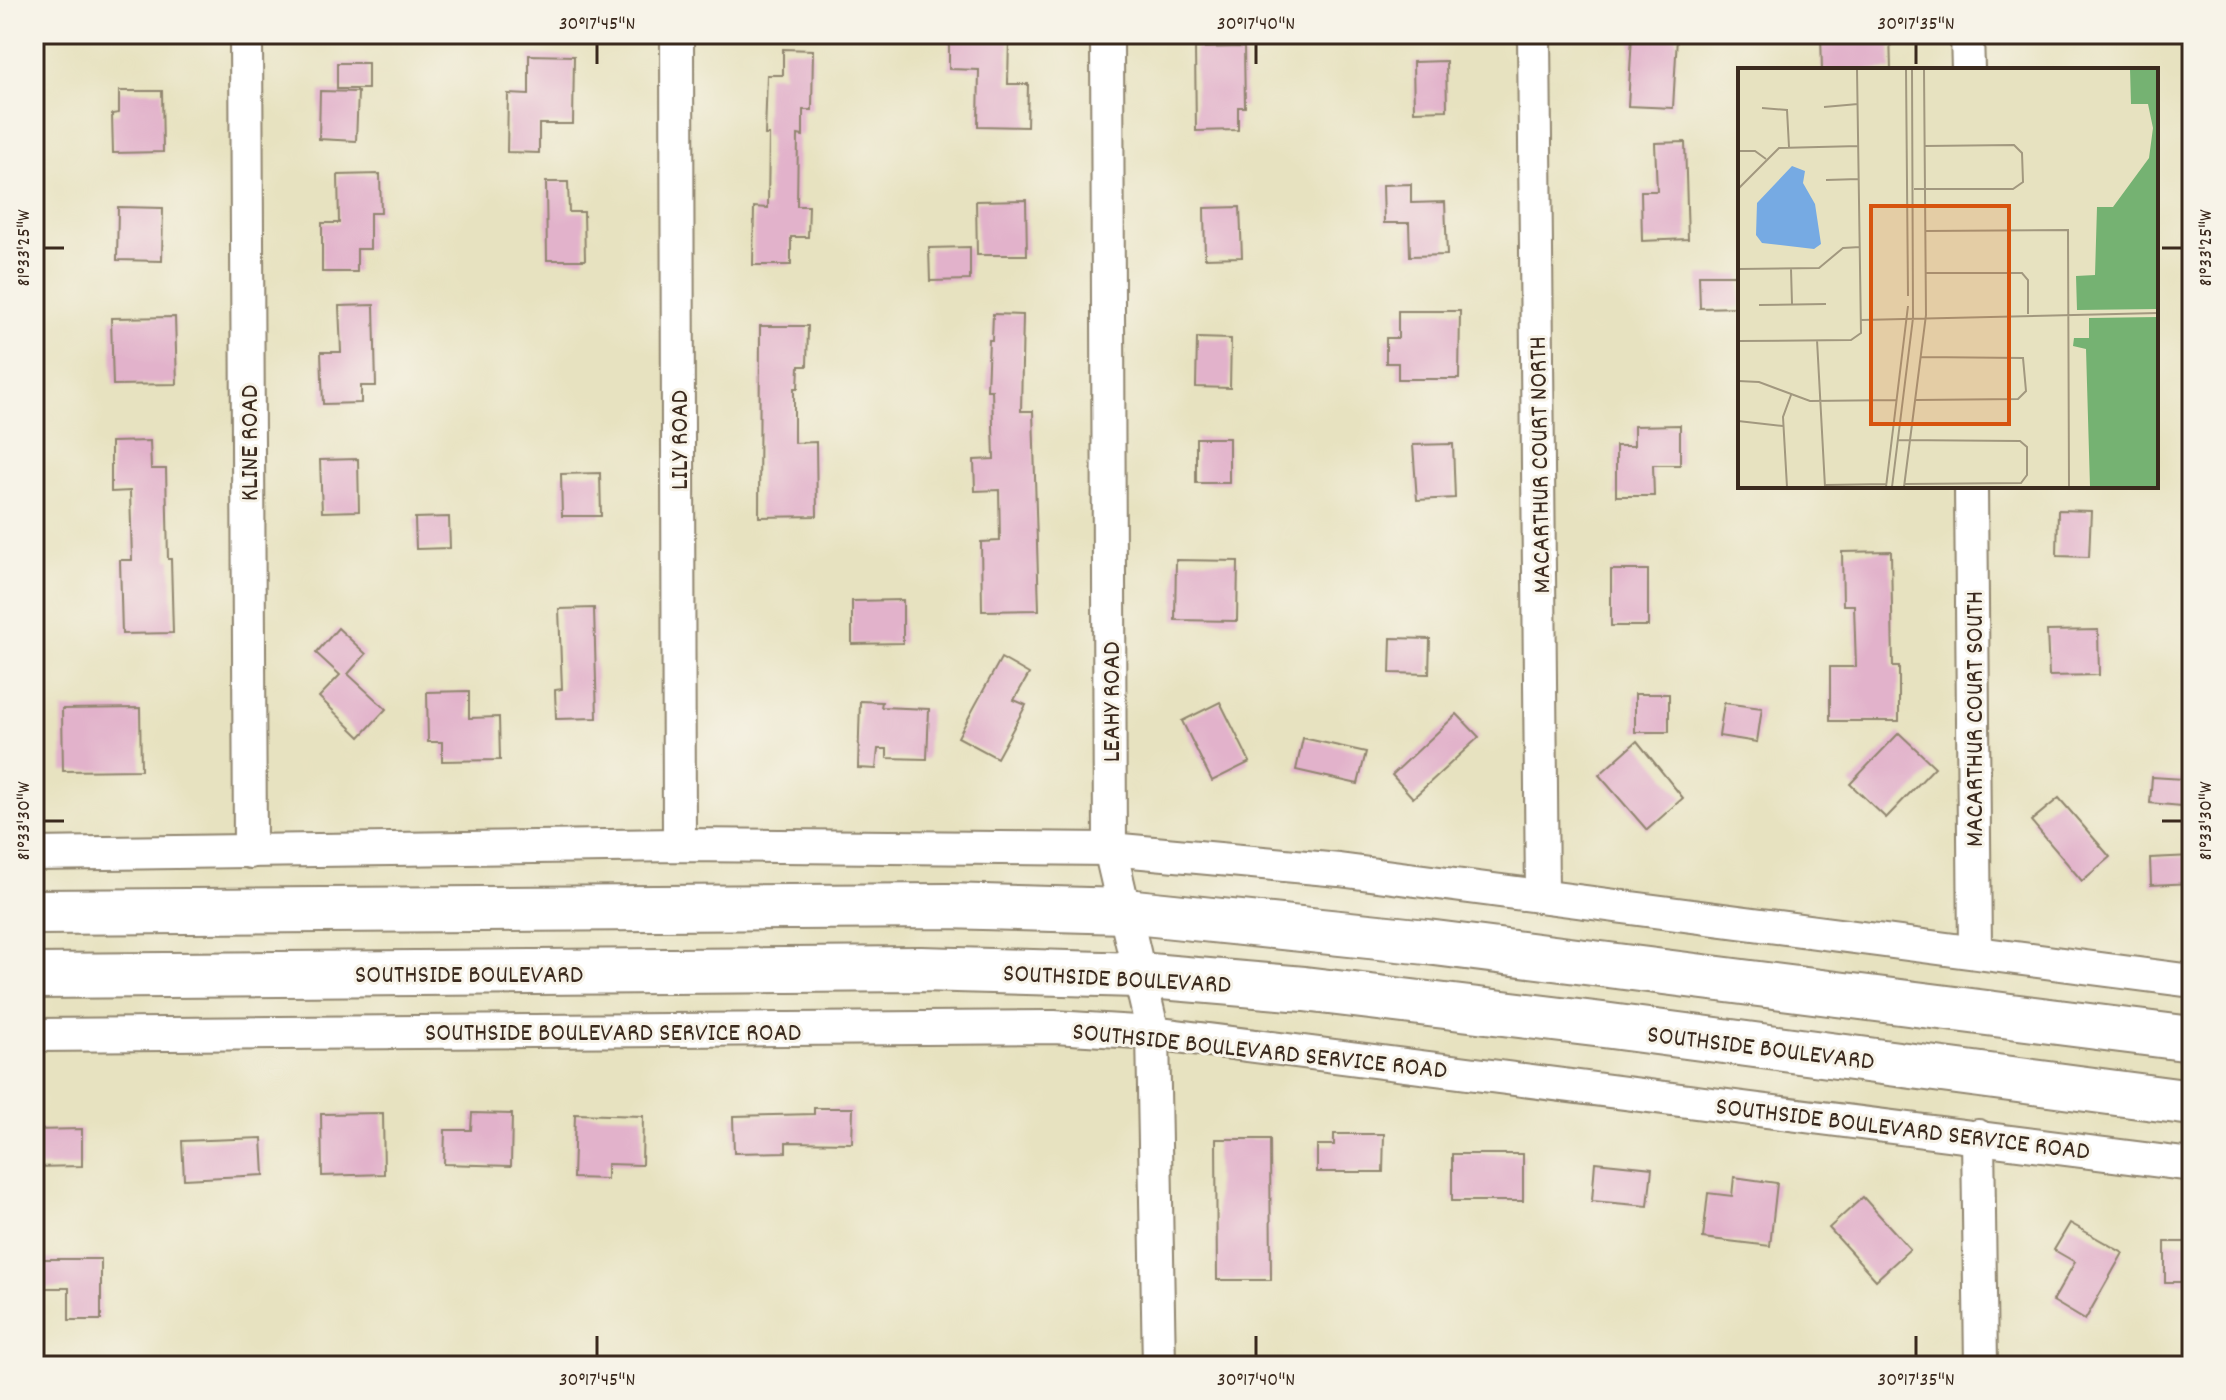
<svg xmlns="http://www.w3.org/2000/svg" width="2226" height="1400" viewBox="0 0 2226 1400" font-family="Dekko,sans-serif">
  <rect width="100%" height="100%" fill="#f7f3e8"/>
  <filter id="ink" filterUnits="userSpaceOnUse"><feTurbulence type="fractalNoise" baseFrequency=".0125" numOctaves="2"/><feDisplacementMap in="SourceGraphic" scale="16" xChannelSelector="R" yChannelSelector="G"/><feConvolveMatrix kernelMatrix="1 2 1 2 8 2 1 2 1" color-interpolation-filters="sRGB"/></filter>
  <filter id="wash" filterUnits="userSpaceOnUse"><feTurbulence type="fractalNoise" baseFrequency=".006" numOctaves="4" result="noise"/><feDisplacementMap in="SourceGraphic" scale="32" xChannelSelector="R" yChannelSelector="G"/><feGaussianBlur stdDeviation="1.8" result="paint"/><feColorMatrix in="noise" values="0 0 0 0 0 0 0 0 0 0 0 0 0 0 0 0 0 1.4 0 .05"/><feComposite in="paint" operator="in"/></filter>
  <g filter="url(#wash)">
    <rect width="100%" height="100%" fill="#e7e2c0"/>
    <g id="blocks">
      <g fill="#e2b2cb">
        <polygon points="1821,34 1890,34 1891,70 1822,70"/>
        <polygon points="1632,35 1677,37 1673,108 1628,106"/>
        <polygon points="949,37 1009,37 1008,84 1028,84 1027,127 978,126 979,70 949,69"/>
        <polygon points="1244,47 1245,107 1238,107 1238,130 1196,131 1195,48"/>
        <polygon points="783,49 813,50 812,110 803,110 803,136 798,135 797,206 809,206 808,237 791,237 791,265 753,265 754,207 768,208 769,135 765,135 767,75 783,75"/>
        <polygon points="529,55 574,56 573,124 539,124 539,153 507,152 508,94 529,95"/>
        <polygon points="1446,61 1447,110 1414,111 1413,62"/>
        <rect x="337" y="63" width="31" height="26"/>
        <polygon points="119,91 162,91 163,152 113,153 112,114 119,113"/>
        <polygon points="320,91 358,92 356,141 319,139"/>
        <polygon points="1685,142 1688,239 1642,241 1641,191 1657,191 1655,143"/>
        <polygon points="380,174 381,213 370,213 370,249 357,249 357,272 322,272 322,223 339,223 338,175"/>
        <polygon points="546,182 568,182 569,212 584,212 585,260 547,260"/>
        <polygon points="1411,184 1411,203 1445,202 1447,255 1410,256 1409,223 1384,223 1383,185"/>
        <polygon points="1026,200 1027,255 977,255 976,201"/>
        <polygon points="118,207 163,208 162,261 117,260"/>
        <polygon points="1240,207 1242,257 1205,258 1204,208"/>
        <polygon points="970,247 970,280 930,281 929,248"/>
        <polygon points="1699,275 1740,275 1740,307 1700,308"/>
        <polygon points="374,305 376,386 361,386 361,403 323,404 321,352 341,352 339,306"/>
        <polygon points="1398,311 1460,311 1459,379 1398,379 1398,363 1386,363 1386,338 1398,338"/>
        <polygon points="993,314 1023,315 1021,411 1033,411 1039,610 982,611 981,542 1000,541 999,490 975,491 974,460 994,459 992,390 987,390 989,340 992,340"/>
        <polygon points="175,317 177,384 113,385 111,318"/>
        <polygon points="760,326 808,326 807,366 799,366 798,388 794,388 794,443 816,442 817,516 759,517"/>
        <polygon points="1197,338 1231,339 1230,388 1196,387"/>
        <polygon points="1680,425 1680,465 1653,465 1654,496 1616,496 1616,446 1634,446 1634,426"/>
        <rect x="1196" y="438" width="33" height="45"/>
        <polygon points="150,441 151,469 166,469 168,559 171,559 173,633 122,634 120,560 132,560 130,491 111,492 111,442"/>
        <polygon points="1453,444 1455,498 1417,500 1413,445"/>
        <polygon points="358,459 359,511 322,512 320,460"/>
        <polygon points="600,473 601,516 562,516 561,474"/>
        <polygon points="2058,510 2091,511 2089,557 2057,556"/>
        <polygon points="449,517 450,548 416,549 415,518"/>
        <polygon points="1891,551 1893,667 1899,667 1899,721 1830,721 1830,667 1856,667 1854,605 1843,605 1842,552"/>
        <polygon points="1176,560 1238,561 1237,621 1175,620"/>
        <rect x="1611" y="570" width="37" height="56"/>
        <polygon points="903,600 903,643 852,644 852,601"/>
        <polygon points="594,608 597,718 556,719 555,690 562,689 559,609"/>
        <polygon points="338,628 366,654 348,674 386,709 360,737 319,697 340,675 316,653"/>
        <polygon points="2098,630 2099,675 2049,676 2047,631"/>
        <polygon points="1391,638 1430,639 1429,674 1390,673"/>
        <polygon points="1001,658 1029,674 1014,700 1026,705 997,758 958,737"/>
        <polygon points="469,691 469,718 499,717 500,760 442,761 442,742 428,742 427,692"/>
        <rect x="1635" y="694" width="34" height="38"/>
        <polygon points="860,701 882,702 881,707 929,709 927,759 887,758 887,749 878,749 876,769 858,768"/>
        <polygon points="1220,702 1250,762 1212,781 1182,721"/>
        <polygon points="1724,703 1762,708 1757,742 1719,736"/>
        <polygon points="140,708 141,770 63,771 62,709"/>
        <polygon points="1457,714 1479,737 1413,798 1392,775"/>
        <polygon points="1899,733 1935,767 1886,818 1850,784"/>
        <polygon points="1303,738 1366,752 1358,784 1296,770"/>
        <polygon points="1637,741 1683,798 1647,830 1599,775"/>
        <polygon points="2152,777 2183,779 2181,806 2150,803"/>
        <polygon points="2059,798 2110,857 2082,881 2031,821"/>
        <polygon points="2192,856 2192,883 2151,885 2150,858"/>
        <polygon points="814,1108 853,1108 852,1143 786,1142 786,1152 734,1153 733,1116 814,1114"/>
        <polygon points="383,1113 384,1174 322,1176 321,1114"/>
        <polygon points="472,1113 512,1114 511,1166 444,1164 445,1130 471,1130"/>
        <polygon points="575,1114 643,1116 642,1165 607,1164 607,1179 573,1178"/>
        <polygon points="82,1129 82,1166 34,1167 34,1130"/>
        <polygon points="1334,1134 1384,1134 1383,1172 1317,1172 1317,1145 1334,1145"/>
        <polygon points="262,1138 264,1175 184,1179 182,1141"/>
        <polygon points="1216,1139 1270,1139 1271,1280 1217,1280"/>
        <rect x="1452" y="1154" width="71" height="47"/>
        <polygon points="1595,1162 1652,1168 1648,1206 1592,1201"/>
        <polygon points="1734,1177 1777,1183 1770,1246 1703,1238 1708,1193 1732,1196"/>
        <polygon points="1863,1197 1910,1249 1876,1280 1829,1228"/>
        <polygon points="2070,1223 2123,1253 2085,1320 2053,1301 2075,1262 2054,1250"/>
        <rect x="2165" y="1242" width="27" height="40"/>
        <polygon points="42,1259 101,1259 101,1320 69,1320 69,1288 42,1288"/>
      </g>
    </g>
  </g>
  <g filter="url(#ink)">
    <use href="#blocks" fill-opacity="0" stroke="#91866f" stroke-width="2"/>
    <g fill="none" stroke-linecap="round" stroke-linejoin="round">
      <g stroke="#91866f" stroke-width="36">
        <g id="minor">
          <polyline points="246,34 250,852"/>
          <polyline points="677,34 679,845"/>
          <polyline points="1107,34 1110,849 1153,1033 1159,1366"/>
          <polyline points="1534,34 1542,896"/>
          <polyline points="1967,34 1968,70"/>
          <polyline points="1971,486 1975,952"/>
          <polyline points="34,854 679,845 1110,849 1339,870 2192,981"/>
          <polyline points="34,1035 1054,1027 1153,1033 2192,1165"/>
          <polyline points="1978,1136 1981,1366"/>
        </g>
      </g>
      <g stroke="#91866f" stroke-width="48">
        <g id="trunk">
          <polyline points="34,912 947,906 1125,911 1427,942 2192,1039"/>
          <polyline points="34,976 921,969 1138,975 1304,989 1603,1025 2192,1103"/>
        </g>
      </g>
      <use href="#minor" stroke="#fff" stroke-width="32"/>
      <use href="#trunk" stroke="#fff" stroke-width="44"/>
    </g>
  </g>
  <path fill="none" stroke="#3b2a1e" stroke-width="3" d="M597,44V64M1256,44V64M1916,44V64M44,248H64M2162,248H2182M44,821H64M2162,821H2182M597,1336V1356M1256,1336V1356M1916,1336V1356"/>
  <g text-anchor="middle" stroke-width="6" stroke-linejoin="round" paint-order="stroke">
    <g font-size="26" fill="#3b2a1e" stroke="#f7f3e8">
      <text transform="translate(678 440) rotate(-90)" y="9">LILY ROAD</text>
      <text transform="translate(248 443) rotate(-90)" y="9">KLINE ROAD</text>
      <text transform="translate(1538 465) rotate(-91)" y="9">MACARTHUR COURT NORTH</text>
      <text transform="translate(1110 702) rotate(-90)" y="9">LEAHY ROAD</text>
      <text transform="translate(1973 719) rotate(-90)" y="9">MACARTHUR COURT SOUTH</text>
      <text x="469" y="982">SOUTHSIDE BOULEVARD</text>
      <text transform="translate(1117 977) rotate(3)" y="9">SOUTHSIDE BOULEVARD</text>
      <text x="613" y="1040">SOUTHSIDE BOULEVARD SERVICE ROAD</text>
      <text transform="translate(1761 1046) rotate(7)" y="9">SOUTHSIDE BOULEVARD</text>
      <text transform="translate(1260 1049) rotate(6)" y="9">SOUTHSIDE BOULEVARD SERVICE ROAD</text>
      <text transform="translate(1903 1127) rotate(7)" y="9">SOUTHSIDE BOULEVARD SERVICE ROAD</text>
    </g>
  </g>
  <g transform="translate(1738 68)">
    <rect width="420" height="420" fill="#e7e2c0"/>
    <path d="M392,1H420V241L339,242L338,208L357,207L359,139H375L411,90L415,60L410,36H393ZM420,249V419H352L348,281L335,278L336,270H351V250Z" fill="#75b272"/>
    <path d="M54,98L67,103L65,115L77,136L83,176L76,181L24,175L18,167L19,135Z" fill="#76aae3"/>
    <path fill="none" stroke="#a2987f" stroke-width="2" d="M168,1L170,228M86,39L120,36M24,40L49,42L51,79M0,83H17L28,91M88,112L121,111M0,121L41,80L121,78M176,121H275L285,114L284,85L276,77L186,78M187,163L330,162L331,419M0,201L81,200L105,180L122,179M53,201L54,236M188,205H284L290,212V246M21,237L88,236M123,252L420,245M79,272L87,419M0,273L113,272L123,265L119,1M0,313L21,314L72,333L159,332M178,332L280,331L288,323L285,290L183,289M0,353L45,358M159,372L282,373L289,379V407L283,415L167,416M87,417L148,416M49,419L45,349L53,327M148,419L170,238M154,419L175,250L174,1M166,419L188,247L186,1"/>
    <path fill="#d7540e" fill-opacity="0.15" stroke="#d7540e" stroke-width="4" d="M133,138H271V356H133Z"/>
    <rect width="420" height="420" fill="none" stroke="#3b2a1e" stroke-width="4"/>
  </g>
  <rect width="2226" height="1400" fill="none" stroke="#f7f3e8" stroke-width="88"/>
  <rect x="44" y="44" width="2138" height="1312" fill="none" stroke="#3b2a1e" stroke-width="3"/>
  <g font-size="20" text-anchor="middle" fill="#3b2a1e">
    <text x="597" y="29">30°17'45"N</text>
    <text x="1256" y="29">30°17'40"N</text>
    <text x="1916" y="29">30°17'35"N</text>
    <text transform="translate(2204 248) rotate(-90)" y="7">81°33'25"W</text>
    <text transform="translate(22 248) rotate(-90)" y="7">81°33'25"W</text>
    <text transform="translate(2204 821) rotate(-90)" y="7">81°33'30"W</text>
    <text transform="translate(22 821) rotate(-90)" y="7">81°33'30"W</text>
    <text x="597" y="1385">30°17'45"N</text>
    <text x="1256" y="1385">30°17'40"N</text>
    <text x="1916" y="1385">30°17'35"N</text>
  </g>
</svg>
